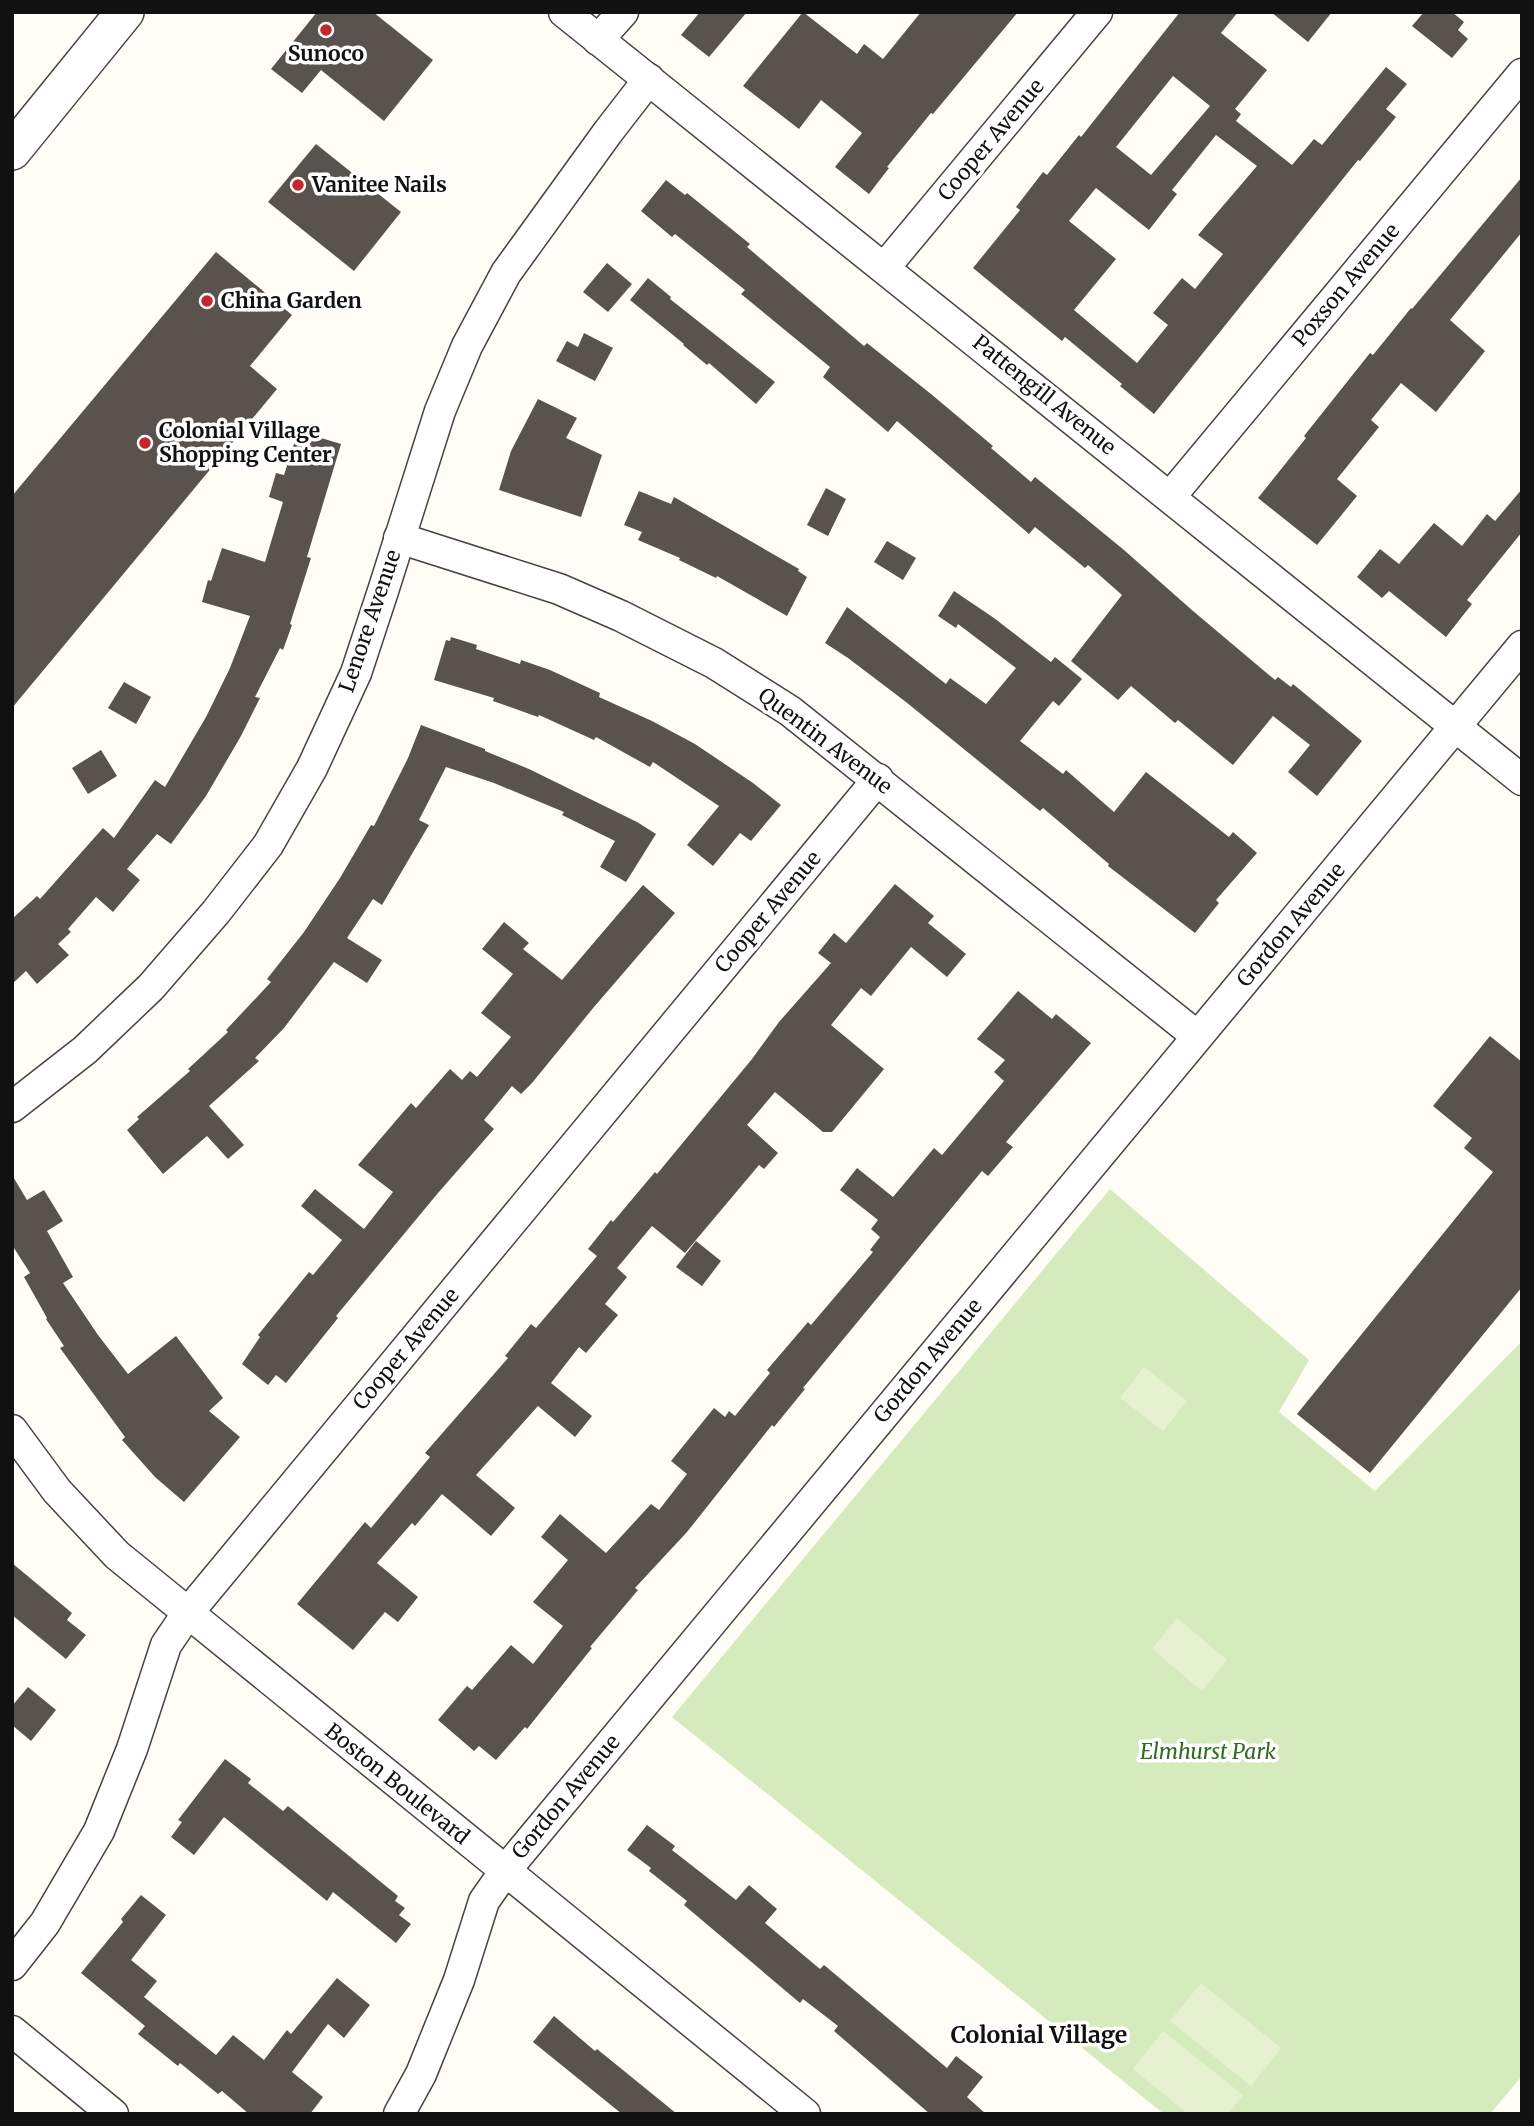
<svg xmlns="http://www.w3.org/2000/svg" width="1534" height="2126" viewBox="0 0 1534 2126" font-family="Merriweather,serif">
  <rect width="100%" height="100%" fill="#fffdf5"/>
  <polygon fill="#d5ebbd" points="1110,1189 1309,1360 1279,1412 1375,1491 1522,1341 1522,2076 1490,2114 1164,2114 672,1717"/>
  <g fill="#e6f2cf">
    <polygon points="1144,1367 1187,1401 1163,1431 1120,1398"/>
    <polygon points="1177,1618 1227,1660 1202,1691 1152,1649"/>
    <polygon points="1201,1983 1281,2048 1251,2086 1170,2021"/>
    <polygon points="1163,2031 1243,2095 1228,2114 1188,2114 1133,2069"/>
  </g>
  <g fill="#5a524d" fill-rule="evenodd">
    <polygon points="317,12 373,12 433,60 384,121 321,70 302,93 271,69"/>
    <polygon points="700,12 747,12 709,57 681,35"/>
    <polygon points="803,12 857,54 864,44 883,59 921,12 1018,12 933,114 931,113 887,167 889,168 869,194 835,167 862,133 821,100 799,129 743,86"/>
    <path d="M1180,12H1238L1221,33L1267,70L1235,109L1241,114L1236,121L1292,165L1314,139L1322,145L1386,67L1407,84L1386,109L1396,117L1360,161L1358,160L1154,414L1120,386L1122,384L1065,337L1062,341L973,268L1020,210L1016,207L1043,172L1047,175L1079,135L1081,137ZM1173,76L1210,106L1151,175L1116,147ZM1216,135L1257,166L1198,235L1223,254L1195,289L1182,278L1153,313L1168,325L1137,363L1074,310L1116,259L1069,221L1096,188L1149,230L1177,194L1172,190Z"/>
    <polygon points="1271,12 1332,12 1308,42"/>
    <polygon points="1424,12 1452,12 1464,22 1458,30 1468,39 1452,58 1412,26"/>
    <polygon points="316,144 401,212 354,271 268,202"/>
    <polygon points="1522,177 1522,232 1450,320 1485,351 1436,412 1401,383 1371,420 1379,427 1337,479 1357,496 1317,545 1258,498 1306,438 1304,436 1370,353 1373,355 1411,308 1412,309"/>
    <polygon points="666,180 685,195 687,193 750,244 747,247 864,346 867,343 931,394 993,446 991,448 1031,482 1035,477 1124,550 1193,611 1275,680 1278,677 1291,687 1293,684 1362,741 1317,796 1288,772 1310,745 1273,716 1233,765 1178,720 1175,723 1131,686 1118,700 1071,661 1122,595 1088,565 1085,568 1035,527 1029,534 897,421 888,432 823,377 830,367 741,294 745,290 675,234 672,237 641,211"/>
    <polygon points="216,252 292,315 250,366 277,389 12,708 12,496"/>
    <polygon points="607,263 632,284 608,312 583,292"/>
    <polygon points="648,278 671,297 670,299 775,382 756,404 709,363 707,365 683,345 684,344 630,300"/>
    <polygon points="584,333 613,348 595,381 556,361 567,341 578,347"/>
    <polygon points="538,399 577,418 566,438 602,455 581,517 499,490 511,451"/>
    <polygon points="298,431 341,444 307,557 311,558 290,624 292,625 283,650 280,648 255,697 260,698 241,736 206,796 171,844 157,834 127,869 140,880 113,912 96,897 68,929 71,932 58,944 69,955 37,984 26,971 12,984 12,919 37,896 40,899 103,828 114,838 155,780 165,787 206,717 230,668 250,616 202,602 208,580 211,581 222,548 265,562 283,502 269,497 276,473 284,475"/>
    <polygon points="826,488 846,499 828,536 807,525"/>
    <polygon points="1522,489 1522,532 1467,600 1472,604 1446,637 1389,591 1382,598 1357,577 1380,549 1399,564 1434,523 1462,546 1487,514 1495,521"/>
    <polygon points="639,491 671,504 674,497 799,569 798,571 807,577 787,616 717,576 716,578 679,560 680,558 638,540 642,532 624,525"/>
    <polygon points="887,541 916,558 903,580 874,562"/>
    <polygon points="954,591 994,618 1051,662 1055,657 1082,679 1059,706 1053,701 1020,741 1063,774 1066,770 1114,812 1146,772 1229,837 1233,832 1257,853 1216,900 1219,903 1195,933 1108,866 1109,864 1043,808 1040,811 906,702 848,658 825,643 847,607 946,684 950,678 986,704 1016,668 958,624 956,628 938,616"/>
    <polygon points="451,637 477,645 476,649 520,664 521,660 550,670 600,693 599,697 652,721 695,744 753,783 781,805 751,841 740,833 713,866 687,845 719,806 653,762 650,767 596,737 594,740 539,715 538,717 493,701 494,698 434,680 446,640 450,641"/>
    <polygon points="124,682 151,697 136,724 108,708"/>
    <polygon points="421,725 485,749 485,751 529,769 637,822 656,834 626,882 600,867 615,841 562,815 564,812 494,783 446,767 419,820 429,825 382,905 373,899 347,938 382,960 367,983 334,962 284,1028 255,1058 259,1061 209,1106 244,1145 228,1159 207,1136 163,1174 127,1130 139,1119 137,1117 190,1071 188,1069 228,1032 226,1030 271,982 267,979 304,932 340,878 371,825 374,826 408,758"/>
    <polygon points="101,750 117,776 88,794 72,768"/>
    <polygon points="895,884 934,916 928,923 966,954 947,977 911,947 871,996 861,988 831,1025 884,1069 832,1132 823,1132 775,1092 747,1125 778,1153 764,1169 759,1165 685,1253 652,1226 617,1268 627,1277 605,1304 618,1315 586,1353 579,1347 551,1383 592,1416 575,1437 538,1406 476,1475 515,1508 491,1536 442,1494 415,1526 412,1523 377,1563 418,1597 398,1622 385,1612 353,1650 297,1604 365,1522 371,1528 430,1457 425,1453 508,1358 505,1356 531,1324 536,1328 597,1256 588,1249 611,1220 613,1222 655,1172 657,1174 752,1059 779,1022 831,963 818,953 834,933 846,943"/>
    <polygon points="643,885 675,913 594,1007 532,1083 521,1094 512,1086 484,1120 494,1129 438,1193 336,1316 338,1318 286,1383 276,1375 268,1385 242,1364 260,1337 258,1335 309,1272 313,1275 342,1240 301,1206 315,1189 364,1229 393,1192 358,1165 411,1103 416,1108 450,1069 462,1080 470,1071 477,1077 511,1037 481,1013 513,974 482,949 504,922 529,943 523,949 562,980"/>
    <polygon points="1018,991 1052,1019 1056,1014 1091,1043 1006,1142 1013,1147 988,1176 982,1171 803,1388 805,1389 774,1427 772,1425 687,1532 635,1588 638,1590 590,1647 592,1648 527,1729 525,1727 496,1760 479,1746 474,1751 438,1720 467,1686 472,1690 511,1645 533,1664 563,1626 533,1602 568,1560 541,1537 560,1514 606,1553 651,1504 659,1510 687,1474 671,1461 714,1408 725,1417 729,1411 735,1416 770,1373 767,1370 808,1322 811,1325 873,1252 870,1250 880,1237 871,1229 878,1220 840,1190 857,1168 893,1197 934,1148 942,1155 1004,1081 994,1072 1005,1060 977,1039"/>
    <polygon points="1490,1036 1522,1062 1522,1287 1370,1473 1297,1414 1493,1172 1464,1148 1472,1138 1433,1106"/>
    <polygon points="12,1175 27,1200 44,1190 63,1221 47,1231 73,1277 63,1283 98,1335 128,1374 176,1336 223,1398 209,1411 240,1437 184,1502 155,1477 122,1440 125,1437 60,1348 64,1346 46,1319 47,1318 24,1277 30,1273 12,1245"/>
    <polygon points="696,1241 721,1261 702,1286 676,1267"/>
    <polygon points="12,1563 72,1613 67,1620 86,1635 66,1659 12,1615"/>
    <polygon points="28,1687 56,1710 31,1741 12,1725 12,1706"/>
    <polygon points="225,1759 251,1779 248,1783 283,1811 288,1806 398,1896 395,1901 405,1908 399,1915 411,1924 396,1943 333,1892 327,1901 224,1817 194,1855 171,1837 182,1822 178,1820"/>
    <polygon points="647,1825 675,1846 672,1850 736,1900 749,1885 777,1909 765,1923 820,1969 824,1965 848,1985 947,2068 956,2056 983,2077 967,2097 986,2114 930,2114 834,2031 838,2026 803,1999 800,2003 684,1905 687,1901 649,1871 651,1868 627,1850"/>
    <polygon points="141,1895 166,1915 131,1960 157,1981 144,1997 216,2055 233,2035 264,2060 287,2030 291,2034 337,1978 370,2005 344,2038 328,2024 292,2072 323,2097 310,2114 249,2114 222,2091 218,2094 180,2063 178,2066 138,2034 145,2026 81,1973 123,1922 121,1919"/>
    <polygon points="554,2016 595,2051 597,2049 677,2114 622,2114 533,2042"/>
  </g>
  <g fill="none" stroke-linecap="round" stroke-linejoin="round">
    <g stroke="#444" stroke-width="33">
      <g id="minor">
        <polyline points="564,12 1522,780"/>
        <polyline points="598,40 623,12"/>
        <polyline points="885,267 1097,12"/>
        <polyline points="1170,497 1522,74"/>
        <polyline points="399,538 559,589 621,616 714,663 790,711 1197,1036"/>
        <polyline points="12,1107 85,1050 151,987 216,912 268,845 312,768 356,673 383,591 440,411 467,346 506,273 608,132 649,79"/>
        <polyline points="12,1430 57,1491 117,1555 805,2114"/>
        <polyline points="12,1965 45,1923 99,1831 132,1749 166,1645 187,1614 878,779"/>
        <polyline points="12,2031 113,2114"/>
        <polyline points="399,2114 421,2074 459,1980 484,1901 505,1871 1522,646"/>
      </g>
    </g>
    <g stroke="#444" stroke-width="40">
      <polyline id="tertiary" points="12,151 125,12"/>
    </g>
    <use href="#minor" stroke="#fff" stroke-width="30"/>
    <use href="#tertiary" stroke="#fff" stroke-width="37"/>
  </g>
  <g fill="#c4262e" stroke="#fff" stroke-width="2.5">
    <circle cx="326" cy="30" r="7"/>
    <circle cx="298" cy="185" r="7"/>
    <circle cx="207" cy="301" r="7"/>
    <circle cx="145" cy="443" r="7"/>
  </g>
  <g text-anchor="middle" stroke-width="7" stroke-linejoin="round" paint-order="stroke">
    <g font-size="21" font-weight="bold" fill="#111" stroke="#fff" text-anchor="start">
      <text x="326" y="61" text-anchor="middle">Sunoco</text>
      <text x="312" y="192">Vanitee Nails</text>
      <text x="221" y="308">China Garden</text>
      <text x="159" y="438">Colonial Village<tspan x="159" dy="24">Shopping Center</tspan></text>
    </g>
    <g font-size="21" fill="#111" stroke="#fff">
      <text transform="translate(991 140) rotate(-50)" y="7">Cooper Avenue</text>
      <text transform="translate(1346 285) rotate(-50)" y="7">Poxson Avenue</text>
      <text transform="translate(1044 395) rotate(39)" y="7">Pattengill Avenue</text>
      <text transform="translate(370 621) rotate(-71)" y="7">Lenore Avenue</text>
      <text transform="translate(825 741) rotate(37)" y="7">Quentin Avenue</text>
      <text transform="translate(768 912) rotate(-50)" y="7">Cooper Avenue</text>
      <text transform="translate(1291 925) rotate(-50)" y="7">Gordon Avenue</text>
      <text transform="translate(406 1349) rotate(-50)" y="7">Cooper Avenue</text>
      <text transform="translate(928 1361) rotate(-50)" y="7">Gordon Avenue</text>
      <text transform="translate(397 1784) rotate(39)" y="7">Boston Boulevard</text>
      <text transform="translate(566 1797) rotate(-50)" y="7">Gordon Avenue</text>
    </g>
    <g font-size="21" font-style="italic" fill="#2f6b1f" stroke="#fff">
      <text x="1208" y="1759">Elmhurst Park</text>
    </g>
    <g font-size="23" font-weight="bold" fill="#111" stroke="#fff">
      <text x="1039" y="2043">Colonial Village</text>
    </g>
  </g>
  <rect width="1534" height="2126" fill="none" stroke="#111111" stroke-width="28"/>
</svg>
